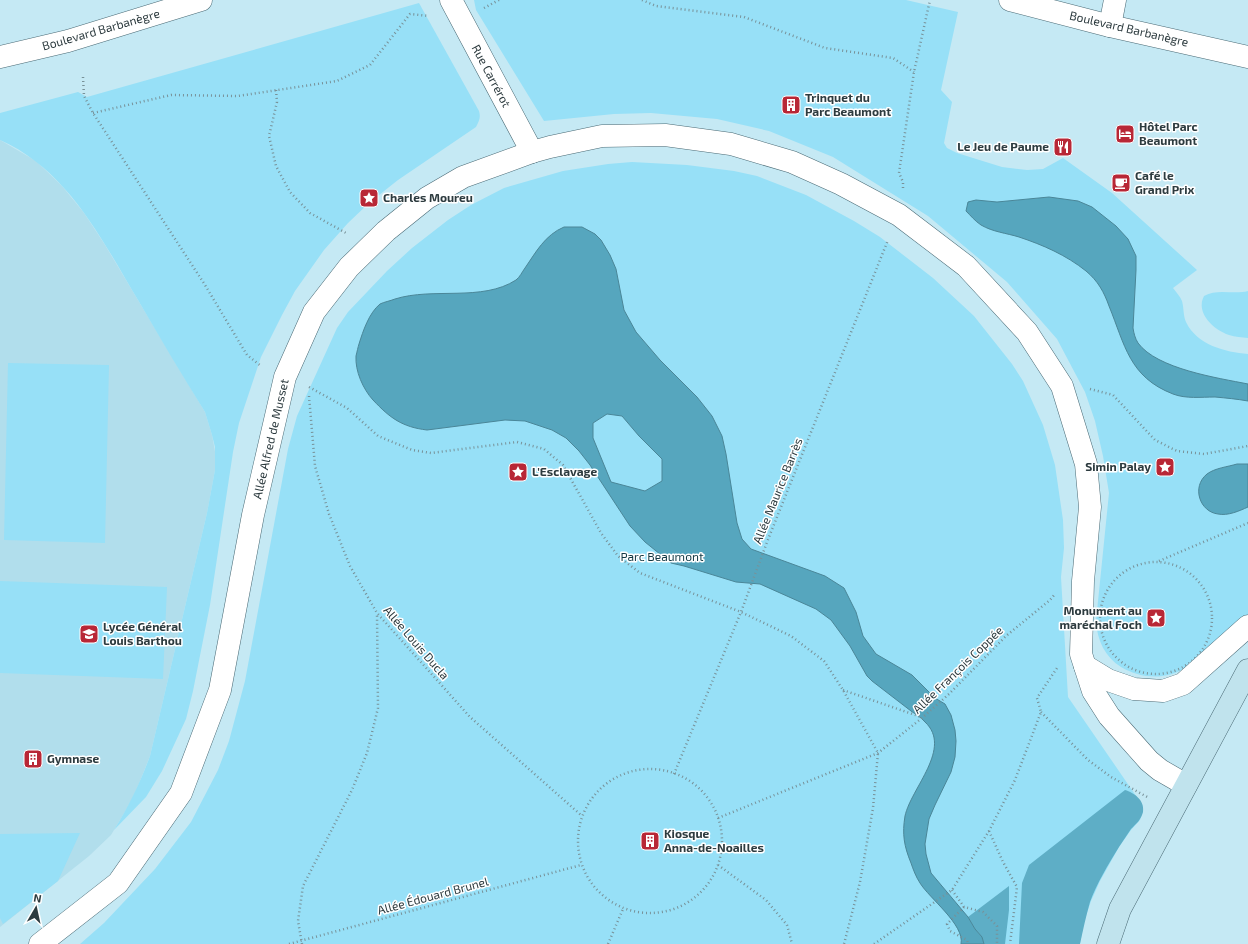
<svg xmlns="http://www.w3.org/2000/svg" width="1248" height="944" viewBox="0 0 1248 944" font-family="'Exo 2',sans-serif">
  <rect width="100%" height="100%" fill="#c5e9f4"/>
  <polygon fill="#b1deec" points="0,140 36,161 62,186 84,213 105,245 205,412 212,435 216,457 215,470 207,513 150,756 136,791 129,805 111,835 89,856 0,927"/>
  <g fill="#97e0f7">
    <path d="M474,0H906L958,12L941,90L952,102L944,143L947,148L957,153L1002,167L1027,170L1043,169L1063,158L1112,193L1197,270L1173,288C1176,292 1180,296 1182,301C1184,308 1183,315 1186,322C1197,345 1225,352 1248,354V614C1240,622 1233,631 1225,638C1218,644 1210,649 1203,655C1197,659 1191,664 1185,668C1166,680 1141,679 1121,667C1105,657 1097,640 1096,621L1109,493L1103,456L1095,421L1085,392L1057,339L1007,282L928,216L833,157L769,131L717,119L651,113L614,114L544,121L476,10Z"/>
    <path d="M419,3L479,111C481,118 479,121 476,127L398,180L369,203L348,223L324,250L295,291L282,315L261,357L239,423L233,452L210,605L193,691L186,719L162,771L146,797L114,830C129,806 140,783 150,756L207,513L215,470V447L212,435L205,412C182,375 160,338 138,300C102,240 68,170 0,140V113L78,92L87,97Z"/>
    <polygon points="632,162 687,165 734,171 757,176 806,195 854,221 880,237 933,278 974,316 1012,364 1023,381 1043,425 1055,465 1063,520 1064,548 1061,577 1068,697 1134,793 1142,804 1143,811 1140,820 1131,830 1119,847 1100,881 1091,901 1084,922 1080,944 80,944 104,923 155,869 191,822 218,770 229,741 245,681 288,449 297,416 337,328 348,312 387,271 412,248 448,220 471,205 504,188 563,171 608,164"/>
    <path d="M1248,291V338C1242,337 1235,337 1229,335C1214,330 1195,313 1204,296C1218,288 1233,295 1248,291Z"/>
    <polygon points="8,363 109,365 105,543 4,540"/>
    <polygon points="0,581 167,587 163,679 0,673"/>
    <polygon points="80,833 58,881 3,924 0,918 0,834"/>
  </g>
  <g fill="#5eaec6">
    <path d="M1125,790C1134,793 1145,800 1143,812C1141,820 1136,824 1131,829C1127,835 1123,841 1119,847C1108,865 1097,883 1090,902C1086,916 1083,930 1080,944H1019L1022,883L1029,865Z"/>
    <polygon points="1009,886 1009,910 1005,944 984,944 982,937 975,929 968,917"/>
  </g>
  <g fill="#56a6be" stroke="#4a8698" fill-rule="evenodd">
    <path d="M1049,197L1078,201L1092,207L1116,226L1128,239L1136,256V270L1133,328C1134,334 1135,338 1138,343C1157,369 1218,378 1248,384V401C1237,399 1226,398 1215,397C1201,397 1186,399 1173,394C1129,377 1125,345 1109,306C1104,292 1098,281 1086,271C1066,255 1043,245 1019,237C1006,233 993,232 981,225C975,221 971,216 966,211L968,202L976,200L997,202Z"/>
    <path d="M564,227H582L595,234L601,240L610,255L616,269L624,310L636,332L660,360L697,397L712,416L722,436L726,454L737,523L742,539L751,549L825,576L844,588L856,612L863,636L876,654L912,675L935,698L945,704L951,715L955,730L956,741L955,757L951,772L935,805L929,819L925,844L926,854L931,873L968,917L975,929L982,937L984,944H961C965,925 929,898 920,883C916,877 913,869 911,863C904,846 902,834 905,816C911,788 953,748 925,722C921,717 915,714 911,711C898,701 885,691 872,681L867,676L850,646L831,620L816,609L760,584L736,582L684,566L671,563L645,542L630,526L590,465L579,451L566,438L552,430L525,421L505,420L427,430C402,427 390,418 373,400C363,389 355,371 356,356C357,352 358,347 359,344C363,331 369,313 380,304C384,302 390,301 395,299C433,287 482,302 516,280C520,277 522,272 525,268C536,252 545,235 564,227ZM607,414L622,416L639,436L662,459V481L645,491L611,482L593,438V423Z"/>
    <path d="M1237,464H1248V507C1239,511 1228,516 1218,514C1200,512 1191,487 1207,474C1215,468 1227,467 1237,464Z"/>
  </g>
  <g fill="none" stroke-linecap="round" stroke-linejoin="round">
    <g stroke="#4a6a75" stroke-width="23">
      <g id="minor">
        <polyline points="451,0 532,152"/>
        <polyline points="1010,0 1110,26 1248,57"/>
        <polyline points="1110,26 1115,0"/>
        <polyline points="0,57 68,41 201,0"/>
        <polyline points="1085,666 1108,680 1134,689 1163,691 1183,684 1248,626"/>
        <polyline points="40,944 118,883 181,793 220,690 253,515 285,377 314,312 349,267 386,231 427,198 463,177 532,152 550,147 602,136 665,135 731,144 792,162 841,184 899,215 966,266 1027,332 1062,386 1086,464 1090,507 1083,581 1081,654 1093,691 1109,716 1149,761 1160,770 1186,785"/>
      </g>
    </g>
    <g stroke="#4a6a75" stroke-width="23">
      <polyline id="secondary" points="1108,944 1120,909 1248,670"/>
    </g>
    <g stroke="#789198" stroke-width="2.5" stroke-dasharray="1 3" stroke-linecap="butt">
      <polyline points="642,0 656,6 744,17 825,48 893,58 914,72"/>
      <polyline points="484,8 499,0"/>
      <polyline points="83,77 84,96 93,113 205,285 247,355 261,366"/>
      <polyline points="276,90 277,102 269,136 276,166 290,192 310,213 346,233"/>
      <polyline points="93,113 171,95 238,96 337,81 370,65 410,14 429,16"/>
      <polyline points="903,188 903,182 899,173 914,72 930,0"/>
      <polyline points="309,387 347,408 378,436 412,450 431,453 517,442 544,449 563,465 601,533 618,556 640,573 741,612 791,636 824,661 843,690 878,753 873,808 860,882 844,944"/>
      <polyline points="1090,389 1113,395 1155,440 1177,451 1204,454 1248,446"/>
      <polyline points="309,396 315,466 329,514 350,566 377,613 470,717 582,816"/>
      <polyline points="1159,561 1248,523"/>
      <circle cx="1156" cy="618" r="56"/>
      <polyline points="843,690 921,717"/>
      <polyline points="1041,712 1088,760 1111,777 1149,798"/>
      <circle cx="650" cy="841" r="72"/>
      <polyline points="674,774 741,612 769,537 888,240"/>
      <polyline points="718,818 878,753 922,718 949,694 1006,636 1050,600 1055,594"/>
      <polyline points="989,831 1003,862 1017,887 1010,944"/>
      <polyline points="718,865 766,900 787,925 792,944"/>
      <polyline points="952,890 964,907 983,912 997,926 997,944"/>
      <polyline points="964,907 947,924 950,931 967,940 968,944"/>
      <polyline points="289,944 581,865"/>
      <polyline points="302,944 298,921 303,886 352,790 367,753 378,708 377,613"/>
      <polyline points="608,944 623,909"/>
      <polyline points="874,944 952,890 989,831 1015,780 1041,712 1037,698 1057,668"/>
    </g>
    <use href="#minor" stroke="#fff" stroke-width="22"/>
    <use href="#secondary" stroke="#c0e3ed" stroke-width="22"/>
  </g>
  <defs>
    <g id="building-square" transform="scale(1)"><rect x="-9" y="-9" width="18" height="18" rx="4" fill="#b82736" stroke="#fff"/><path d="M-4-6H4V6H1V3H-1V6H-4ZM-2.5-4.3h1.7v1.8h-1.7ZM.8-4.3h1.7v1.8H.8ZM-2.5-1h1.7V.8h-1.7ZM.8-1h1.7V.8H.8Z" fill="#fff"/></g>
    <g id="hotel-square" transform="scale(1)"><rect x="-9" y="-9" width="18" height="18" rx="4" fill="#b82736" stroke="#fff"/><path d="M-6-4.5h1.5V1H6V5H4.5V3h-9V5H-6ZM-4 0a1.8 1.8 0 1 1 3.6 0ZM.5 0V-2.5h3Q6-2.5 6 0Z" fill="#fff"/></g>
    <g id="restaurant-square" transform="scale(1)"><rect x="-9" y="-9" width="18" height="18" rx="4" fill="#b82736" stroke="#fff"/><path d="M-5-6h1v4h1v-4h1v4h1v-4h1v5L-1.5 .5V6h-2V.5L-5-1ZM5-6V6H3V1.5H1.5Q1.5-4 5-6Z" fill="#fff"/></g>
    <g id="cafe-square" transform="scale(1)"><rect x="-9" y="-9" width="18" height="18" rx="4" fill="#b82736" stroke="#fff"/><path d="M-5.5-4.5H6V0H3Q3 3.5 0 3.5H-2.5Q-5.5 3.5-5.5 0ZM3-3.2v2h1.7v-2ZM-6 4.5H4V6H-6Z" fill="#fff"/></g>
    <g id="sight-square" transform="scale(1)"><rect x="-9" y="-9" width="18" height="18" rx="4" fill="#b82736" stroke="#fff"/><path d="M0-6L1.8-2.2L6-1.7L2.9 1.2L3.7 5.4L0 3.3L-3.7 5.4L-2.9 1.2L-6-1.7L-1.8-2.2Z" fill="#fff"/></g>
    <g id="school-square" transform="scale(1)"><rect x="-9" y="-9" width="18" height="18" rx="4" fill="#b82736" stroke="#fff"/><path d="M0-5L7-2L0 1L-7-2ZM-4 1L0 2.5L4 1V4Q0 6-4 4Z" fill="#fff"/></g>
  </defs>
  <g fill-rule="evenodd">
    <use href="#building-square" x="791" y="105"/>
    <use href="#hotel-square" x="1125" y="134"/>
    <use href="#restaurant-square" x="1063" y="147"/>
    <use href="#cafe-square" x="1121" y="183"/>
    <use href="#sight-square" x="369" y="198"/>
    <use href="#sight-square" x="1165" y="467"/>
    <use href="#sight-square" x="518" y="472"/>
    <use href="#sight-square" x="1156" y="618"/>
    <use href="#school-square" x="89" y="634"/>
    <use href="#building-square" x="33" y="759"/>
    <use href="#building-square" x="650" y="841"/>
  </g>
  <g text-anchor="middle" stroke-width="3" stroke-linejoin="round" paint-order="stroke">
    <g font-size="12" fill="#2d3b3f" stroke="#fff">
      <text transform="translate(1129 29) rotate(13)" y="4">Boulevard Barbanègre</text>
      <text transform="translate(101 30) rotate(-16)" y="4">Boulevard Barbanègre</text>
      <text transform="translate(491 76) rotate(62)" y="4">Rue Carrérot</text>
      <text transform="translate(271 439) rotate(-77)" y="4">Allée Alfred de Musset</text>
      <text transform="translate(778 491) rotate(-68)" y="4">Allée Maurice Barrès</text>
      <text transform="translate(416 643) rotate(49)" y="4">Allée Louis Ducla</text>
      <text transform="translate(958 670) rotate(-44)" y="4">Allée François Coppée</text>
      <text transform="translate(433 896) rotate(-15)" y="4">Allée Édouard Brunel</text>
    </g>
    <g font-size="12" font-weight="bold" fill="#2d3b3f" stroke="#fff" text-anchor="start">
      <text x="805" y="102">Trinquet du<tspan x="805" dy="14">Parc Beaumont</tspan></text>
      <text x="1139" y="131">Hôtel Parc<tspan x="1139" dy="14">Beaumont</tspan></text>
      <text x="1049" y="151" text-anchor="end">Le Jeu de Paume</text>
      <text x="1135" y="180">Café le<tspan x="1135" dy="14">Grand Prix</tspan></text>
      <text x="383" y="202">Charles Moureu</text>
      <text x="1151" y="471" text-anchor="end">Simin Palay</text>
      <text x="532" y="476">L'Esclavage</text>
      <text x="1142" y="615" text-anchor="end">Monument au<tspan x="1142" dy="14">maréchal Foch</tspan></text>
      <text x="103" y="631">Lycée Général<tspan x="103" dy="14">Louis Barthou</tspan></text>
      <text x="47" y="763">Gymnase</text>
      <text x="664" y="838">Kiosque<tspan x="664" dy="14">Anna-de-Noailles</tspan></text>
    </g>
    <g font-size="12" fill="#133944" stroke="#fff">
      <text x="662" y="561">Parc Beaumont</text>
    </g>
  </g>
  <g transform="translate(36 908) rotate(9)" stroke="#ffffff" stroke-width="3" paint-order="stroke">
  <path d="M0-3L7 15L0 10L-7 15Z" fill="#2d3b3f"/>
  <text y="-6" font-size="11" font-weight="bold" text-anchor="middle" fill="#2d3b3f">N</text>
  </g>
</svg>
